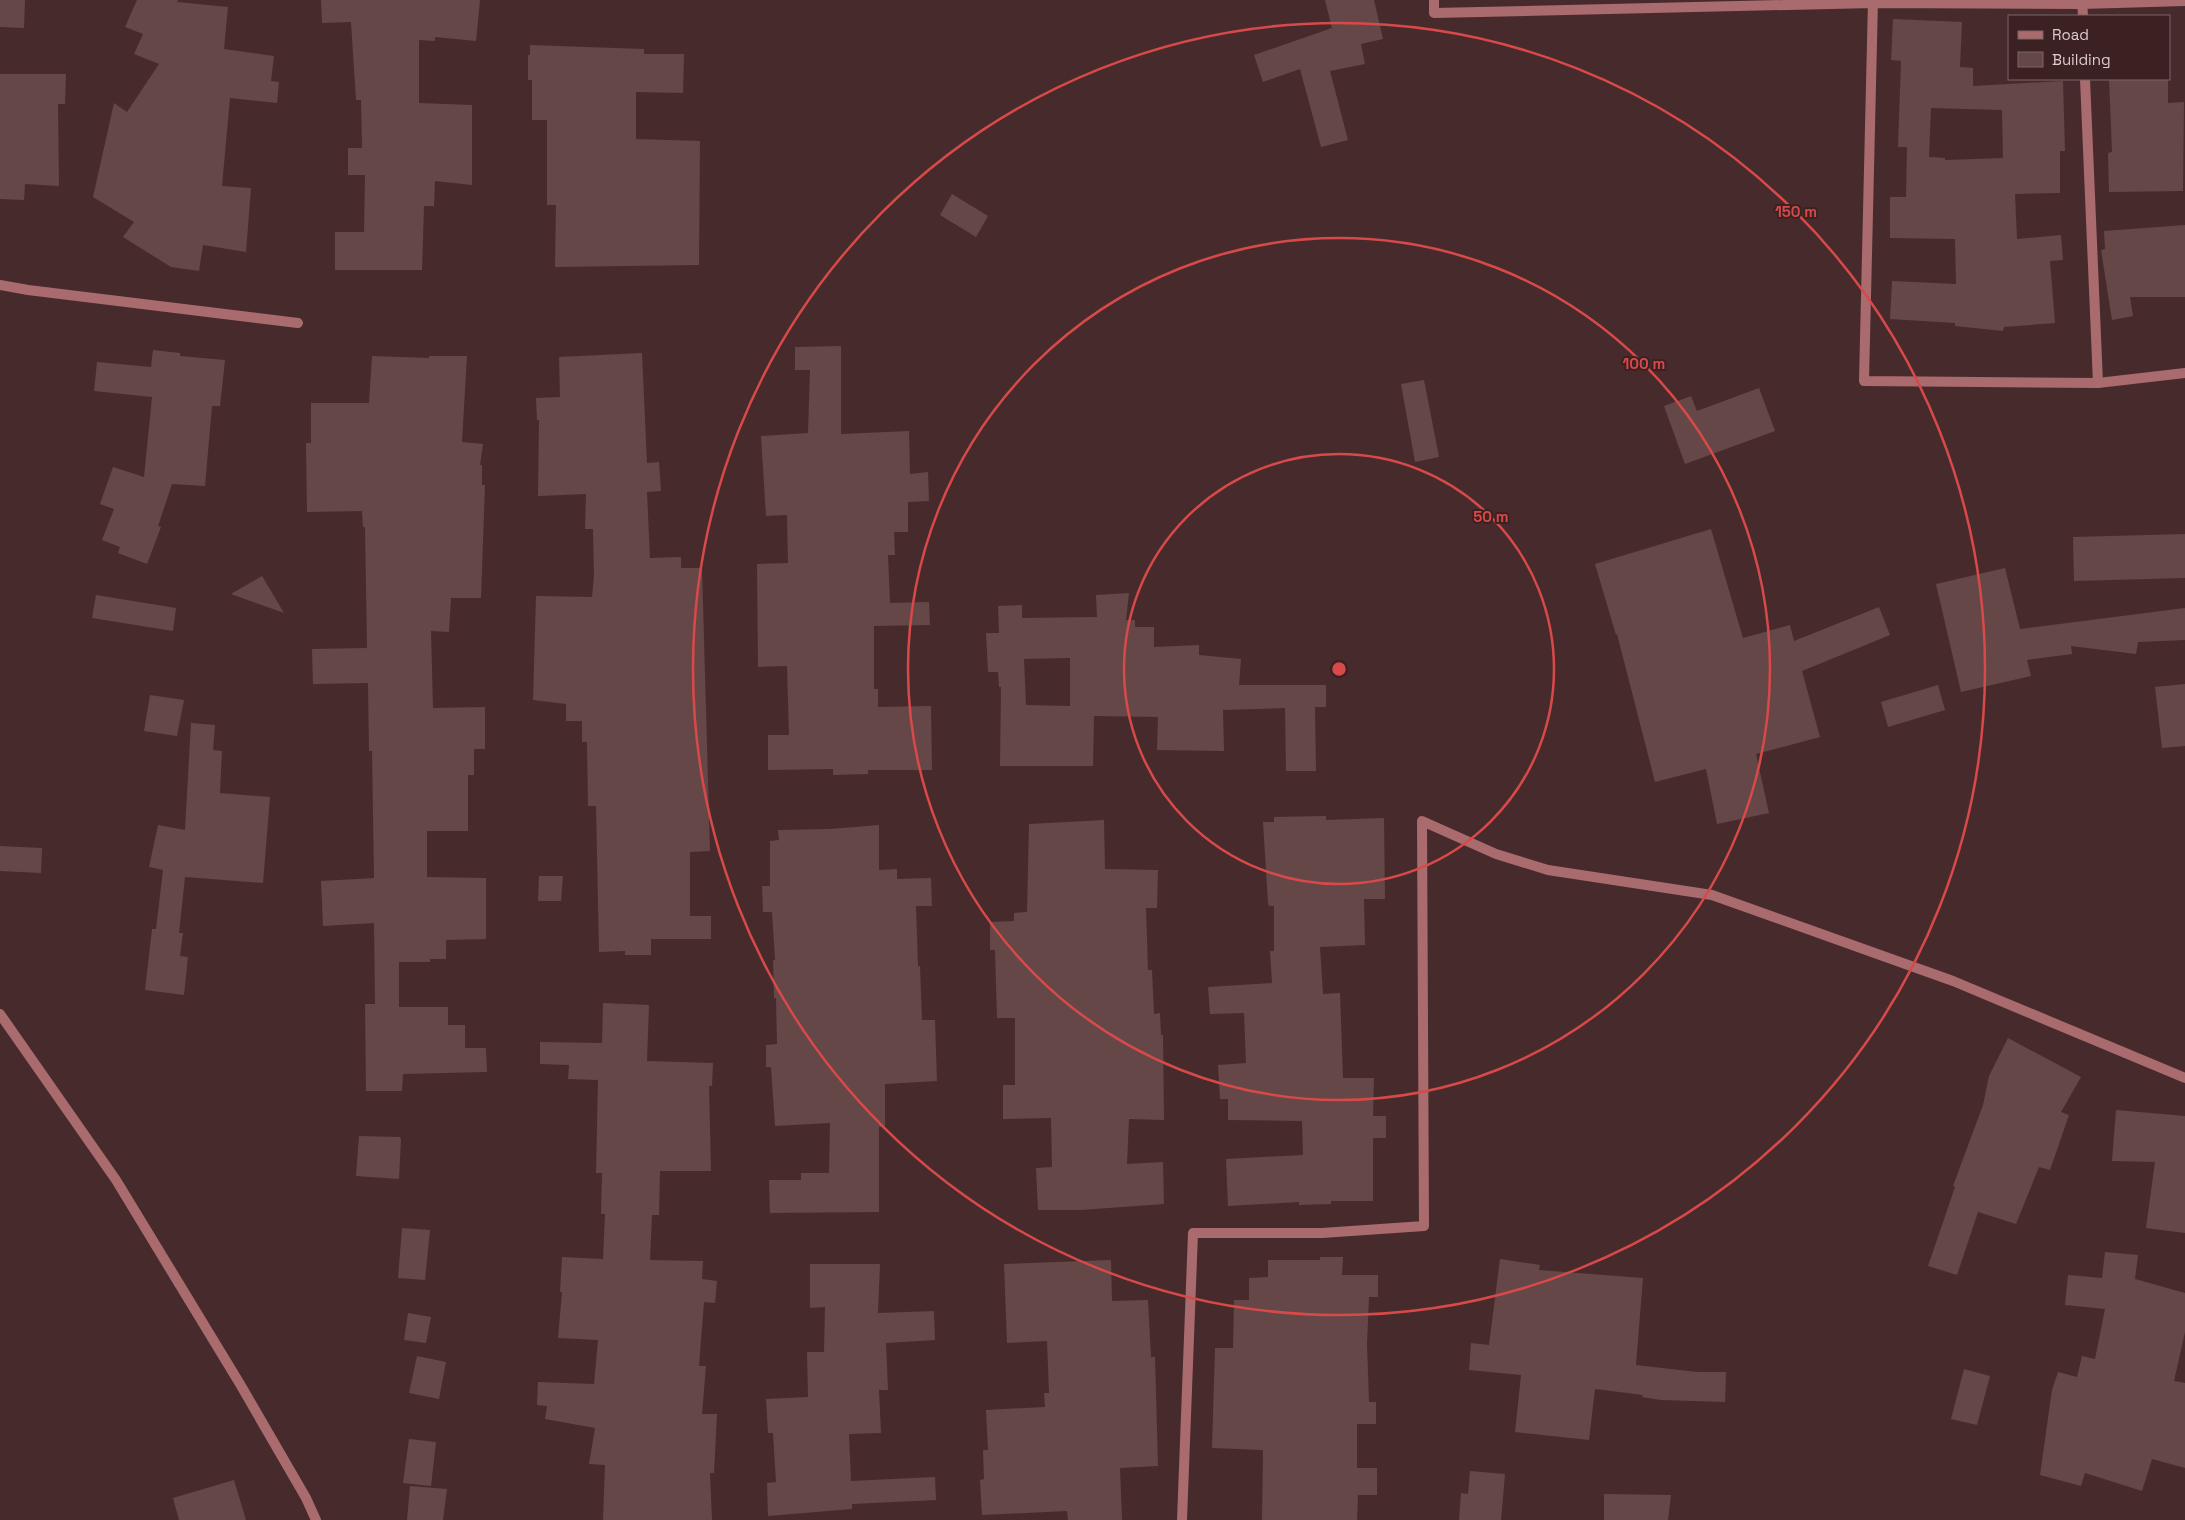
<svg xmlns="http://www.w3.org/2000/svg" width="2185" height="1520" viewBox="0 0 2185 1520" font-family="'Space Grotesk',sans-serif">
  <rect width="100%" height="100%" fill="#472b2c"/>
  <g fill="#654748" fill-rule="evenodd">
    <polygon points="0,0 25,0 24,28 0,27"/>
    <polygon points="137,0 178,0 177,2 228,7 224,49 274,56 271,81 279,82 277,103 230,98 222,186 251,188 246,252 203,245 199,271 171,267 123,237 134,222 93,197 114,103 127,112 159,64 134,54 143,34 125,27"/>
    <polygon points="321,0 480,0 476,41 435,37 435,41 419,40 419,103 472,105 472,185 435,181 434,206 424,206 422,270 335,270 335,232 364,232 365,175 348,175 348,148 362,148 361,100 356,100 351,22 322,23"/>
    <polygon points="1325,0 1374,0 1383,39 1361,44 1365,64 1330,71 1348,140 1321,147 1300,69 1263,82 1254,55 1332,28"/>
    <path d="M1893,19L1962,22L1960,67L1973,68V86L2063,81L2065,151H2060V193L2015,194L2017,239L2061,235L2063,260L2050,261L2055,323L2004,327L2003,331L1955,326V323L1890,319L1892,281L1956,284L1955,239L1890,238V197H1906L1907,147H1898L1901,61L1891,60ZM1931,108L2002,110L2003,158L1945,160V158L1929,157Z"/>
    <polygon points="530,45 644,49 644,54 684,54 683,93 636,92 636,139 700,141 699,265 555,267 556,205 547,205 547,120 532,120 532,80 528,80 528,55 530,55"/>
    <polygon points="0,74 66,74 65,104 58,104 59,186 25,184 24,200 0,199"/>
    <polygon points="2109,79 2168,79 2168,103 2184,102 2183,191 2109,192 2108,153 2112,152"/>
    <polygon points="952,194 988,216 976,237 940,215"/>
    <polygon points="2185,225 2185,297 2130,297 2133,316 2112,320 2101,250 2105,249 2104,231"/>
    <polygon points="841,346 841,434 909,431 910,474 928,472 929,501 908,502 908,532 894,532 895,555 888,555 890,603 929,602 930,625 874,626 874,689 878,689 878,707 931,706 932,770 868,770 868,774 833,775 833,769 768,770 768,735 789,735 787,666 758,667 757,564 788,563 787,515 766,516 761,436 808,433 810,370 795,370 795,347"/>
    <polygon points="153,350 180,353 180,356 225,360 220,406 212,406 205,486 172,484 158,526 161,527 147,564 118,553 120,547 102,540 114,509 100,504 113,467 144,477 152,397 94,391 97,362 151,367"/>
    <polygon points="642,353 647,463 659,462 661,491 647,492 650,558 681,557 681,568 702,568 710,851 690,852 690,916 711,916 711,939 651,939 651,955 625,955 625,951 599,952 596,806 588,806 587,742 582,742 582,721 566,721 566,704 533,700 536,596 592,597 594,576 593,529 585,529 586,494 538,496 539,420 537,420 536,398 560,397 559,357"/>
    <polygon points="372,356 429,358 429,356 467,356 462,442 483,444 480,465 482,465 482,485 485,485 481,598 451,598 449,632 431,631 433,708 485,707 485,749 474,749 474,775 468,775 468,831 427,831 427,877 486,878 486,939 446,940 446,959 430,959 430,962 399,962 399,1007 448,1007 448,1025 465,1025 465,1048 486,1048 487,1072 403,1074 402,1091 366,1091 365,1004 375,1004 374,923 323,926 321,881 374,878 372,751 369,751 368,683 313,684 312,649 367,648 365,527 363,527 362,511 307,512 306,443 311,443 311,403 369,403"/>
    <polygon points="1424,380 1439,457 1415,462 1401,384"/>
    <polygon points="1759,388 1775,431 1685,464 1664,406 1691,396 1697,411"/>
    <polygon points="1711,529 1743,638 1790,625 1794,641 1879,607 1890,635 1802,671 1820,737 1756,754 1769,813 1717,824 1706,769 1655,782 1617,634 1616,635 1595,564"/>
    <polygon points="2185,534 2185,578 2074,581 2073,537"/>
    <polygon points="2005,568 2020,629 2185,608 2185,640 2138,642 2136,654 2071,646 2072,654 2027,660 2031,676 1961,692 1936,584"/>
    <polygon points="262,576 284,613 231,594"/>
    <path d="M1129,593L1126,620H1135V627H1154V647L1199,645V655L1241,659L1239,685H1326V707H1315L1316,771H1286L1285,708L1223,710L1224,751L1157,750L1158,717L1094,716L1093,766H1000L1001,687H999L998,672H988L986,633H999L998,606L1022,605V618L1097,617L1096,595ZM1070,658V706L1026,705L1024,659Z"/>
    <polygon points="96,595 176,608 173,631 92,618"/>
    <polygon points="2185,684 2185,746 2162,748 2155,687"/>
    <polygon points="1938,685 1945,710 1888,727 1881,702"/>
    <polygon points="150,695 184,700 177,736 144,731"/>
    <polygon points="191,723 215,725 213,750 222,751 220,793 270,797 263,883 185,877 179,933 183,933 180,956 188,957 184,995 145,990 152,929 156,929 163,870 149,867 158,825 185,830"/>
    <polygon points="1326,816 1326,820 1384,818 1385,899 1364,899 1365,945 1320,947 1323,994 1340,993 1343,1078 1374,1078 1373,1116 1386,1116 1386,1138 1373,1138 1373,1201 1331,1201 1331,1204 1299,1205 1299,1202 1228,1206 1226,1159 1303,1155 1302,1121 1228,1120 1228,1099 1220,1099 1218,1065 1246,1063 1244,1013 1210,1014 1208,987 1272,983 1270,951 1274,951 1274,906 1269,906 1268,903 1263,822 1274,822 1274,817"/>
    <polygon points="1104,820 1105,869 1158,870 1157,908 1146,908 1148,970 1152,970 1154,1014 1160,1013 1161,1035 1163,1035 1164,1120 1129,1119 1127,1164 1163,1162 1164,1204 1081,1210 1038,1210 1036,1168 1052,1167 1051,1118 1003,1119 1003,1085 1015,1085 1015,1018 997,1018 995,950 990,950 990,922 1014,921 1014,913 1027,912 1029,824"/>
    <polygon points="879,825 879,870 897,869 897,879 931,878 932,906 916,906 918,966 920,966 922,1020 935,1020 937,1081 885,1084 885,1127 879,1127 879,1212 770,1213 769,1180 801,1180 801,1173 829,1173 830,1123 775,1126 771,1067 766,1067 766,1045 777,1044 776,998 774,998 773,960 775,960 772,912 763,912 762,886 770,886 770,841 779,840 778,830 830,829"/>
    <polygon points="0,846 42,848 41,873 0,871"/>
    <polygon points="539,876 563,876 561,901 538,901"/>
    <polygon points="603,1003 649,1005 647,1061 713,1063 712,1086 709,1086 711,1171 660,1171 659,1215 652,1215 650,1260 703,1261 702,1279 717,1281 715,1303 704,1302 699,1366 706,1366 702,1414 717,1414 714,1473 710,1473 712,1520 603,1520 605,1465 589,1464 595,1428 545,1419 547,1406 537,1405 538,1382 594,1384 598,1340 558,1338 562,1292 560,1292 562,1257 603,1259 605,1214 601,1214 602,1173 596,1173 598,1080 568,1079 569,1065 540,1064 540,1042 602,1043"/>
    <polygon points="2008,1038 2081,1077 2061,1112 2069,1115 2050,1170 2039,1167 2016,1224 1978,1212 1957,1275 1928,1266 1955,1187 1953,1186 1983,1105 1989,1076"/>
    <polygon points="2116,1110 2185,1116 2185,1233 2146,1228 2155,1162 2112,1161"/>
    <polygon points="359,1136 400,1137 401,1139 399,1179 356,1176"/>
    <polygon points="402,1228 430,1230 425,1280 398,1278"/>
    <polygon points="2105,1252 2138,1255 2135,1279 2185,1293 2185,1332 2174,1381 2185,1383 2185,1468 2152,1459 2142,1491 2085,1473 2081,1486 2040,1475 2052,1390 2058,1372 2077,1377 2082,1356 2095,1359 2105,1309 2065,1305 2068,1275 2102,1278"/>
    <polygon points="1320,1257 1343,1257 1342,1275 1378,1275 1378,1297 1369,1297 1367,1344 1369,1402 1376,1402 1376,1424 1357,1424 1357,1468 1377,1468 1377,1495 1358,1495 1357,1520 1262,1520 1263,1450 1212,1448 1215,1348 1233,1348 1234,1300 1249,1300 1249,1278 1268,1277 1268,1260 1320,1260"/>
    <polygon points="1500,1259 1540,1265 1539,1270 1643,1278 1636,1365 1697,1372 1726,1372 1725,1402 1661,1400 1642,1397 1643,1395 1595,1389 1589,1440 1515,1432 1521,1375 1469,1370 1471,1343 1489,1345"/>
    <polygon points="1111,1260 1112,1301 1148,1300 1151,1357 1155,1357 1158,1466 1120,1468 1122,1520 1068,1520 1067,1511 982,1515 980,1480 984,1479 983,1450 988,1450 986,1410 1045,1407 1044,1393 1049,1393 1047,1341 1007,1343 1004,1264"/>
    <polygon points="810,1264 880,1264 878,1313 934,1311 935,1340 886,1343 888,1390 879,1390 881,1433 849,1434 851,1481 935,1477 936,1500 852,1504 852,1509 768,1516 767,1483 776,1482 773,1433 768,1433 766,1399 808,1397 807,1352 824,1352 825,1307 810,1308"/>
    <polygon points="408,1313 431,1317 426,1343 404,1340"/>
    <polygon points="417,1356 446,1362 439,1399 409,1393"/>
    <polygon points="1964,1369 1990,1376 1977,1425 1951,1419"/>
    <polygon points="409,1439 436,1442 431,1486 403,1483"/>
    <polygon points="1470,1471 1505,1474 1501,1520 1459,1520 1461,1493 1468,1494"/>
    <polygon points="234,1480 246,1520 179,1520 173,1498"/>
    <polygon points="410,1486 447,1489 443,1520 407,1520"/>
    <polygon points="1604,1494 1671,1495 1668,1520 1604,1520"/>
  </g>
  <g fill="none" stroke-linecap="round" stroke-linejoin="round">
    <g stroke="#aa6b6e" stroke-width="10">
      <polyline points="1434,0 1434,13 1873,3 2082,4 2185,1"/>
      <polyline points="1873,0 1864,381 2098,383 2185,373"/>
      <polyline points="2082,0 2083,16"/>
      <polyline points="2085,79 2098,383"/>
      <polyline points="0,285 28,290 298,323"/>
      <polyline points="0,1014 116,1180 240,1384 306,1498 316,1520"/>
      <polyline points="1182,1520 1193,1233 1322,1233 1424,1226 1422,821 1496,854 1548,870 1712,895 1953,981 2185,1078"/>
    </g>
  </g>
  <g fill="none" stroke="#d84949" stroke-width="2.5">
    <circle cx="1339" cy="669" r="215"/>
    <circle cx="1339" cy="669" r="431"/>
    <circle cx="1339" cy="669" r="646"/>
  </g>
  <circle cx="1339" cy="669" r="8" fill="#d84949" stroke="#3c2123" stroke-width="2.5"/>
  <g font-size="15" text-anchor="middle" font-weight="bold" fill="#d84949" stroke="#3c2123" stroke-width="4" stroke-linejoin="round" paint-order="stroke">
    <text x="1796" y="217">150 m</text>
    <text x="1644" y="369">100 m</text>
    <text x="1491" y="522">50 m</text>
  </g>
  <rect x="2008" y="15" width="162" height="65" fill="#3c2123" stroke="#7d6567"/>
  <rect x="2018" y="31" width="25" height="8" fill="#aa6b6e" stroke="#7d6567"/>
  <text x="2052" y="40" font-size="15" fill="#decccc">Road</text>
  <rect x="2018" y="52" width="25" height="15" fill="#654748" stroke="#7d6567"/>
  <text x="2052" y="65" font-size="15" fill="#decccc">Building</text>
</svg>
